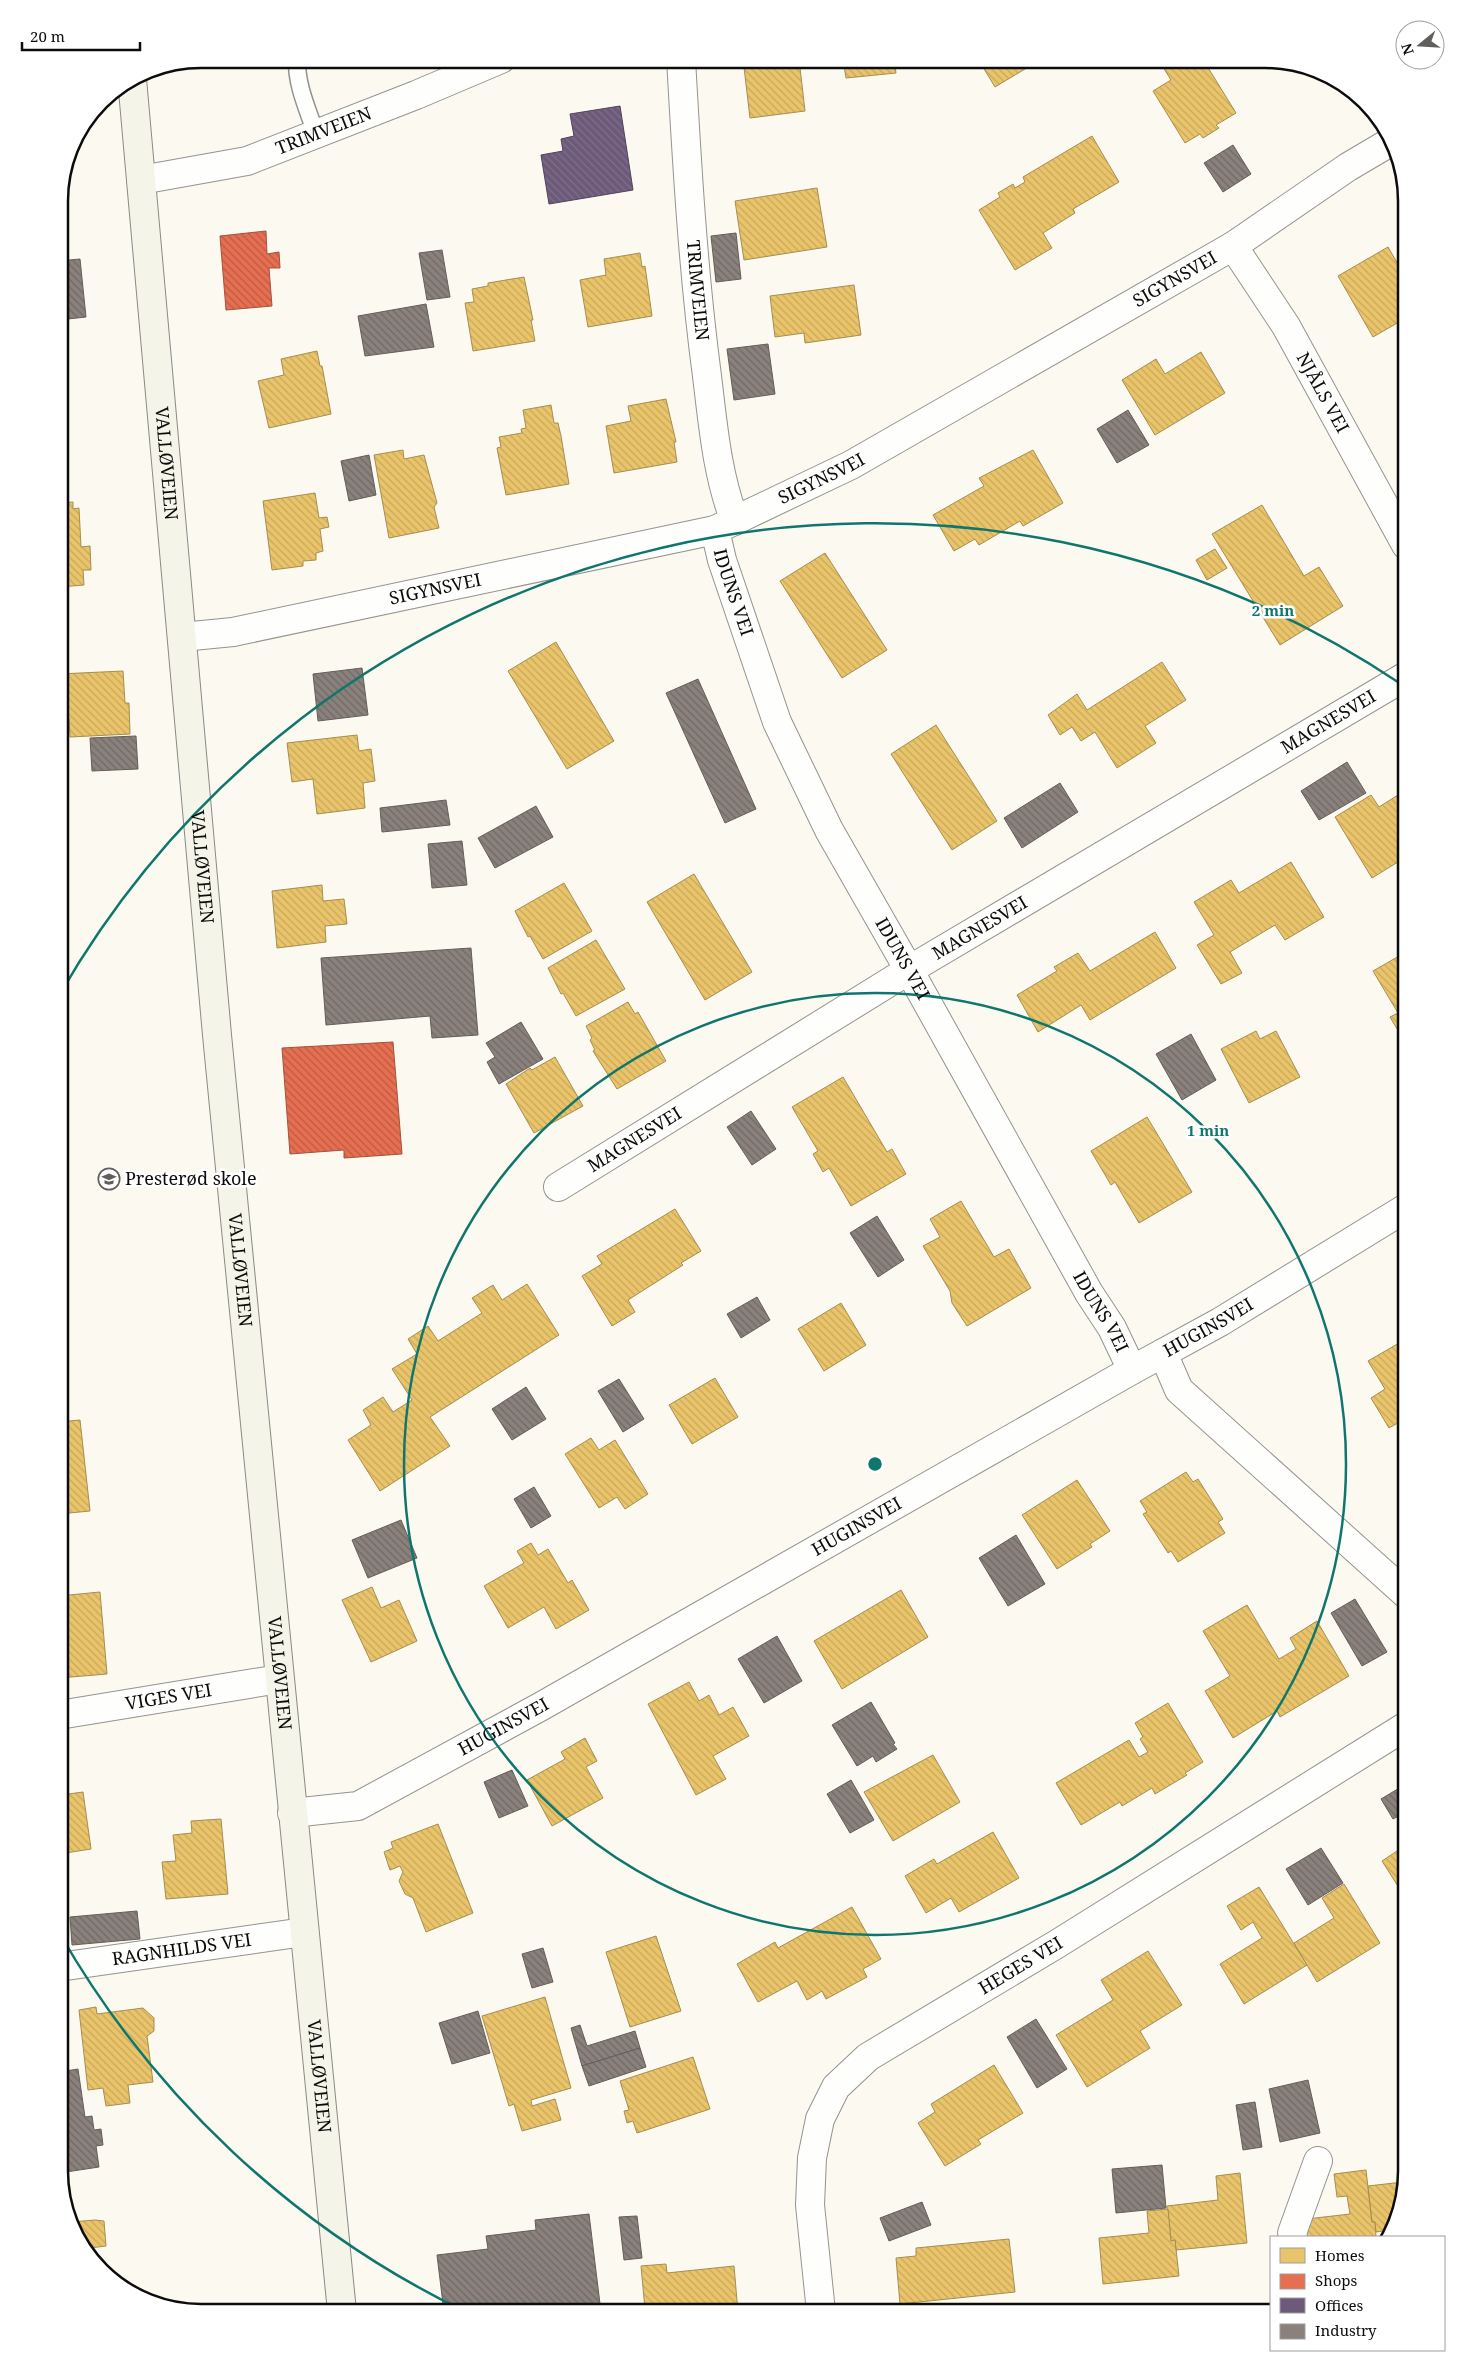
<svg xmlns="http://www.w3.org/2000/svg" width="1465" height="2371" viewBox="0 0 1465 2371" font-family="'Noto Serif',serif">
  <defs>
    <pattern id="homes-back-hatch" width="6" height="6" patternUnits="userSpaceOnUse" patternTransform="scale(1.25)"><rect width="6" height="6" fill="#e9c46a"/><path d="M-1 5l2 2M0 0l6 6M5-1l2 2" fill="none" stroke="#c7a75b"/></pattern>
    <pattern id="shops-back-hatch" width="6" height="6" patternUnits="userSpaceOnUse" patternTransform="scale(1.25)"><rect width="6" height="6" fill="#e76f51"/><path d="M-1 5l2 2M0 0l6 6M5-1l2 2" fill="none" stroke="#ba5a42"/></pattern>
    <pattern id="offices-back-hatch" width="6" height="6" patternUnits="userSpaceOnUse" patternTransform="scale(1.25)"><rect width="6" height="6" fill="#6d597a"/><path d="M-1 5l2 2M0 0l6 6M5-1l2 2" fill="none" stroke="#7f7089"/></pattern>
    <pattern id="industry-back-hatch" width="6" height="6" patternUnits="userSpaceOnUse" patternTransform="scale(1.25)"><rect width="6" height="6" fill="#8a817c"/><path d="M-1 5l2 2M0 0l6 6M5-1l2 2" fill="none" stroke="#6f6864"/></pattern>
  </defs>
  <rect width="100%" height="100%" fill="#fbf9f0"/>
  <g fill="url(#homes-back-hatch)" stroke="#a78d4e">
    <polygon points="743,59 799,59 805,111 750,118"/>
    <polygon points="843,59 894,59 896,73 846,78"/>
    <polygon points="978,59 1039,59 1040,60 995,87"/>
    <polygon points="1158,59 1218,59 1207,66 1236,113 1216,125 1219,128 1203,138 1200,134 1185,143 1153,91 1171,80"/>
    <polygon points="1092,136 1119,182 1073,209 1075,213 1043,233 1052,248 1015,270 979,210 1000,197 998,193 1013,184 1015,188 1025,182 1023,177"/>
    <polygon points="817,188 827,247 744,260 735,201"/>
    <polygon points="1388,247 1406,278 1406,318 1373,337 1338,276"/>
    <polygon points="640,253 642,267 645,266 652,316 588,327 580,280 606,275 604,259"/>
    <polygon points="524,277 533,320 531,320 535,341 473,351 465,303 474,302 472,289 488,286 488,283"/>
    <polygon points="854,285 861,335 805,343 804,333 775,337 770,296"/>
    <polygon points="317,351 320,366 322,366 331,414 269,428 258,381 284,375 281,359"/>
    <polygon points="1201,352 1225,393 1155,435 1122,380 1156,359 1165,374"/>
    <polygon points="666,399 676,442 674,442 677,462 614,473 606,426 631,421 628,406"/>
    <polygon points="551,405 554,423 558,423 561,436 569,484 506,495 497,448 501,447 499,437 522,433 521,429 526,428 523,410"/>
    <polygon points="403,450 404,459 424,455 437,503 434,507 439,528 389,538 374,455"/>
    <polygon points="1033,450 1063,503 1023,526 1020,521 979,545 975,539 954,551 933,515 984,486 979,478"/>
    <polygon points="315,493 319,518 327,517 329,527 320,529 323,551 316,553 316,560 303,561 303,566 272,570 263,501"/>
    <polygon points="73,502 73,509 79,508 81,547 90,546 91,570 83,570 84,585 59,587 59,503"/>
    <polygon points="1262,505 1304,576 1319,567 1343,606 1280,645 1212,534"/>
    <polygon points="1215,549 1227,568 1207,580 1196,560"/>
    <polygon points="825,553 887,650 842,678 780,581"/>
    <polygon points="556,642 614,741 567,769 508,671"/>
    <polygon points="1162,662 1186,700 1145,726 1156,743 1117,768 1095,732 1081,741 1072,727 1060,735 1048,715 1077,694 1087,710"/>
    <polygon points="123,671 125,703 129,703 130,734 70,737 69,718 59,719 59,674"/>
    <polygon points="936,725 997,821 952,850 891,754"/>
    <polygon points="357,735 359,751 371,749 375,781 363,783 365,808 317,814 313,779 292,782 287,743"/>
    <polygon points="1406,790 1406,857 1372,878 1335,817 1371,795 1379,807"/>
    <polygon points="1291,862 1324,917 1285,940 1275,925 1230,952 1242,973 1221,984 1197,945 1214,935 1194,902 1231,880 1239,893"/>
    <polygon points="694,874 752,972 705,1000 647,902"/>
    <polygon points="564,883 592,931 543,959 530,936 528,937 515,911"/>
    <polygon points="322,885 323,901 344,899 347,924 325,926 326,942 277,948 272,891"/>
    <polygon points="1155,932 1176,968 1090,1020 1081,1005 1038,1032 1017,995 1057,971 1054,967 1078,953 1090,971"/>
    <polygon points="596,940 625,989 576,1016 563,993 561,994 548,968"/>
    <polygon points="1406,952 1406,1044 1390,1017 1398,1013 1373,971"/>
    <polygon points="628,1002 635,1014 638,1012 666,1061 617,1089 593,1051 595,1050 590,1040 592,1038 586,1026"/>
    <polygon points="1256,1031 1260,1039 1276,1031 1300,1077 1249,1103 1221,1049"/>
    <polygon points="555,1057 583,1106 534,1133 506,1084 530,1068 532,1070"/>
    <polygon points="843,1077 887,1152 892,1149 906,1174 851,1206 829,1168 823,1172 813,1154 818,1151 792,1107"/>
    <polygon points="1147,1117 1192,1192 1139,1223 1115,1182 1111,1185 1091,1151"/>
    <polygon points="961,1201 994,1257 1009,1249 1031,1288 967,1326 952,1303 950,1291 923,1246 940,1237 930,1219"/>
    <polygon points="675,1209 701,1251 681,1263 683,1265 628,1300 635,1312 612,1326 582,1276 602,1264 597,1256"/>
    <polygon points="527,1284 559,1335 430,1417 450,1446 380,1491 348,1440 371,1425 363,1410 383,1397 393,1412 412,1400 392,1369 417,1354 408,1339 428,1326 438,1341 482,1313 472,1298 493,1285 502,1300"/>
    <polygon points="841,1303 866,1345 824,1371 798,1329"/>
    <polygon points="1406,1339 1406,1426 1403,1420 1389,1428 1371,1398 1385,1389 1368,1361"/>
    <polygon points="715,1378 738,1417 692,1444 669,1405"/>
    <polygon points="80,1420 90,1511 59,1514 59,1422"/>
    <polygon points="591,1438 599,1450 615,1440 648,1494 625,1509 617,1497 599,1508 565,1454"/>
    <polygon points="1186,1472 1193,1482 1198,1479 1223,1519 1218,1522 1225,1533 1178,1562 1171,1551 1168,1553 1143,1514 1147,1512 1140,1501"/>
    <polygon points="1077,1480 1110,1531 1090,1544 1092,1547 1057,1569 1022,1515"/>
    <polygon points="531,1543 538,1555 548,1549 568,1583 572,1580 589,1610 556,1629 544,1607 508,1628 484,1586 524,1563 517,1551"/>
    <polygon points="372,1587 381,1608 399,1600 417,1641 371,1662 342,1600"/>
    <polygon points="901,1590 928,1637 842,1689 814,1641"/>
    <polygon points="100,1592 107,1674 59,1678 59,1596"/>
    <polygon points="1247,1605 1279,1659 1296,1649 1290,1638 1317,1621 1349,1676 1280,1717 1277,1711 1233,1738 1205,1691 1230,1676 1203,1631"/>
    <polygon points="689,1682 699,1701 709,1695 719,1715 733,1707 749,1736 713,1756 726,1779 696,1795 648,1704"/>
    <polygon points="1168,1703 1203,1762 1185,1773 1187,1775 1155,1794 1152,1788 1122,1806 1120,1802 1081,1825 1056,1783 1129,1740 1139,1757 1148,1752 1140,1739 1143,1737 1135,1723"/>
    <polygon points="585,1738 597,1761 586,1767 603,1798 552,1826 527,1780 565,1759 561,1752"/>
    <polygon points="933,1755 960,1802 893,1841 864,1792"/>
    <polygon points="59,1777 61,1795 83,1792 91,1849 59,1854"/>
    <polygon points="221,1819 228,1894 166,1899 162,1862 176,1861 173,1835 192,1833 191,1821"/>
    <polygon points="438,1824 473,1913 426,1932 413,1898 405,1894 399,1881 403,1872 400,1866 390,1870 384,1852 393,1848 391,1842"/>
    <polygon points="993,1832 1019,1878 959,1912 951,1898 926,1913 905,1876 934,1859 937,1864"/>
    <polygon points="1406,1845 1406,1899 1382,1861"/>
    <polygon points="1344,1884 1380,1943 1317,1982 1294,1943 1334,1918 1322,1898"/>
    <polygon points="1259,1887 1307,1965 1244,2004 1220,1964 1262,1938 1253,1922 1241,1930 1227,1906"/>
    <polygon points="852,1907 881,1959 863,1969 867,1977 826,1999 822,1991 807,2000 797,1981 758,2002 737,1964 775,1942 778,1948"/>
    <polygon points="656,1936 681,2011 630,2027 606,1952"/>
    <polygon points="1148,1951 1182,2005 1140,2031 1150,2048 1087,2087 1056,2035 1113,2000 1101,1980"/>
    <polygon points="545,1997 571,2088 531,2100 532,2106 555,2099 561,2120 522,2131 514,2104 509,2106 482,2016"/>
    <polygon points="96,2007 97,2014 143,2008 154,2018 154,2031 147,2036 153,2082 128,2085 130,2103 106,2106 103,2088 88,2090 79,2010"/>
    <polygon points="693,2057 710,2109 637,2133 633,2121 627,2123 624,2111 629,2110 620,2081"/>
    <polygon points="994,2065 1023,2113 978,2140 981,2144 945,2166 918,2123 935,2112 931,2104"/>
    <polygon points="1366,2170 1372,2222 1375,2222 1376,2237 1300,2237 1298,2220 1350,2214 1347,2196 1337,2197 1334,2174"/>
    <polygon points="1240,2173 1247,2243 1176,2250 1175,2240 1171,2241 1167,2206 1218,2200 1216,2176"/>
    <polygon points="1403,2182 1390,2230 1376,2232 1375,2222 1372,2222 1368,2186"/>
    <polygon points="1168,2209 1171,2241 1175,2240 1179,2276 1103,2284 1099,2238 1149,2233 1147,2211"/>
    <polygon points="95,2220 104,2221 106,2246 90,2248 90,2252 73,2233 71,2222"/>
    <polygon points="1009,2239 1015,2292 900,2304 896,2258 916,2256 916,2248"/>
    <polygon points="666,2264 667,2273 734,2266 738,2312 666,2312 666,2307 645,2309 641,2266"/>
  </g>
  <g fill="url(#shops-back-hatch)" stroke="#a5513c">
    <polygon points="266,231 267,254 279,252 280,268 269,268 272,306 226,310 220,236"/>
    <polygon points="393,1042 402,1154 344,1158 344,1150 290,1154 282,1048"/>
  </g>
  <polygon fill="url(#offices-back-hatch)" stroke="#504259" points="620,106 633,190 549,204 541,155 563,151 561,139 574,136 570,114"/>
  <g fill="url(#industry-back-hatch)" stroke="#645e5a">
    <polygon points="1233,145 1251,174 1223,192 1204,163"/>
    <polygon points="736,233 741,279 716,282 711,236"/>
    <polygon points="442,250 450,297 427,300 419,253"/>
    <polygon points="80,259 86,317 59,320 59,261"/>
    <polygon points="426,304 434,347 365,356 358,316"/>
    <polygon points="768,344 775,394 734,400 727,349"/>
    <polygon points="1128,410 1149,445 1117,463 1097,429"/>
    <polygon points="369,455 376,495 349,501 341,461"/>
    <polygon points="362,668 368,715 318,721 313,674"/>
    <polygon points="698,679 756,809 725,823 666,693"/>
    <polygon points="136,736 138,769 92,771 90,738"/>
    <polygon points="1347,762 1366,793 1319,820 1301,791"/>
    <polygon points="1060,783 1078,812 1022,848 1004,818"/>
    <polygon points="446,800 450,825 382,832 380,808"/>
    <polygon points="536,806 553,837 495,868 478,838"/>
    <polygon points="462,841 467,885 432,888 428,844"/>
    <polygon points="471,948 478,1035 432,1038 430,1016 326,1025 321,958"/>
    <polygon points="521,1022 543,1059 499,1084 487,1062 495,1057 486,1043"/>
    <polygon points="1191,1034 1216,1080 1182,1100 1156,1054"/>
    <polygon points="751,1111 776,1149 752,1165 727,1127"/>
    <polygon points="877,1216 904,1260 878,1277 850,1233"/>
    <polygon points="757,1297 770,1320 741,1338 727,1314"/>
    <polygon points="619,1379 644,1419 623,1432 598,1391"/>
    <polygon points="526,1387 546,1419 512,1440 492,1409"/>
    <polygon points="534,1487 551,1516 531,1528 514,1499"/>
    <polygon points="401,1520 417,1558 368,1578 352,1540"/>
    <polygon points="1016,1535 1045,1584 1008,1606 979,1558"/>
    <polygon points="1355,1599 1387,1652 1362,1666 1331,1613"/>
    <polygon points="777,1636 802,1681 764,1703 738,1659"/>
    <polygon points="871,1702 895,1743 893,1744 897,1749 876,1762 873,1756 857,1766 832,1725"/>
    <polygon points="512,1770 528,1806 499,1818 484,1782"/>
    <polygon points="851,1780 874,1820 850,1833 827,1794"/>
    <polygon points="1406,1784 1406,1812 1393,1819 1381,1799"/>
    <polygon points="1321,1848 1343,1883 1308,1905 1286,1869"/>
    <polygon points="137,1911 140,1939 72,1945 70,1917"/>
    <polygon points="543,1948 553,1982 532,1988 522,1954"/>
    <polygon points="478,2011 490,2053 452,2064 439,2023"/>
    <polygon points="1036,2019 1067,2069 1037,2088 1007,2037"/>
    <polygon points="580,2025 587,2046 635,2031 640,2048 582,2066 571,2028"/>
    <polygon points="640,2048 646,2067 589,2086 582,2066"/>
    <polygon points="78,2069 85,2117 92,2116 94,2130 101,2129 103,2145 96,2146 99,2167 66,2172 59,2126 59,2072"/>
    <polygon points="1308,2080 1320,2133 1280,2142 1269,2089"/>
    <polygon points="1255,2102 1262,2147 1243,2150 1236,2105"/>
    <polygon points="1162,2165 1166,2208 1116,2213 1112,2169"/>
    <polygon points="922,2202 931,2225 889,2241 880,2218"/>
    <polygon points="589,2214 601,2312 444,2312 437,2255 488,2249 486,2236 536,2230 535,2220"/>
    <polygon points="637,2216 642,2258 624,2260 619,2217"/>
  </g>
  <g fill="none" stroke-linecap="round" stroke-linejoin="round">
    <g stroke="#94938f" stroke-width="19">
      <path id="service" d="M297,59C296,85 308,110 316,134"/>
    </g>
    <g stroke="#94938f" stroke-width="30">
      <g id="minor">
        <path id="s1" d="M681,59C687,165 693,271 707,376C713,425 717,475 735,521"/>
        <path id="s2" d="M141,180L247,161L416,95L501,59"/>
        <path id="s3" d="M1233,246L1286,326L1406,545"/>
        <path id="s4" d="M715,530L722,560L777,722L829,830L909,970L1089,1293L1112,1328L1132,1370"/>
        <path id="s5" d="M182,637L233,632L715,530L851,465L1233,246L1348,167L1392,141"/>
        <path id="s6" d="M558,1187L909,970L1406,676"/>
        <polyline points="1163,1353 1179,1390 1406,1594"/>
        <path id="s7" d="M59,1715L279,1679"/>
        <path id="s8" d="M292,1813L358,1806L540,1707L1132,1370L1220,1322L1406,1208"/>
        <path id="s9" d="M59,1967L304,1932"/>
        <polyline points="1293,2237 1292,2233 1318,2161"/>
        <path id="s10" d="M821,2312L810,2205L812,2158L820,2119L836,2087L868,2057L1057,1944L1406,1726"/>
      </g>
    </g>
    <g stroke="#8a8985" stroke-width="30">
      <g id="secondary">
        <path id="s11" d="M132,79L217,1035L342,2312"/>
      </g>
    </g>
    <use href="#service" stroke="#fefefd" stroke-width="16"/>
    <use href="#minor" stroke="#fefefd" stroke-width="28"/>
    <use href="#secondary" stroke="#f5f4e8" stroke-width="28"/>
  </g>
  <g fill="none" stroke="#0f766e" stroke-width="2.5">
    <circle cx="875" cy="1464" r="471"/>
    <path d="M462 2310A941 941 0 0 1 60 1934M60 994A941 941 0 0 1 1401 684"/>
  </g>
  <defs>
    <g id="school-ring" transform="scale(1.125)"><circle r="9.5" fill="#fff" stroke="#605f5c" stroke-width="1.5"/><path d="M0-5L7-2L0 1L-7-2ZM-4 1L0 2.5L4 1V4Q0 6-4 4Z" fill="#605f5c"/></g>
  </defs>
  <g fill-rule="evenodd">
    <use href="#school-ring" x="109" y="1179"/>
  </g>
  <g text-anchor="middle" stroke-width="5" stroke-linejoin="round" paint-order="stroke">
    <g font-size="18" fill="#0c0c0c" stroke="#fff">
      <text dy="6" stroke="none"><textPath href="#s2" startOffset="190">TRIMVEIEN</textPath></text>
      <text dy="6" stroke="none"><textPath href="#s5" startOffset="1068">SIGYNSVEI</textPath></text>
      <text dy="6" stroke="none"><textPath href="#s1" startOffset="232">TRIMVEIEN</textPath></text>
      <text dy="6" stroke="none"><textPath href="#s3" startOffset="172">NJÅLS VEI</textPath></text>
      <text dy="6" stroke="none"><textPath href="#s11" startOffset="386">VALLØVEIEN</textPath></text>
      <text dy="6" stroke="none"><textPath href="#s5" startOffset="662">SIGYNSVEI</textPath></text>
      <text dy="6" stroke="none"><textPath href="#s5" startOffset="258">SIGYNSVEI</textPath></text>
      <text dy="6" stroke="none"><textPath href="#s4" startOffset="65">IDUNS VEI</textPath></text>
      <text dy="6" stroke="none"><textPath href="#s6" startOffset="900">MAGNESVEI</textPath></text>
      <text dy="6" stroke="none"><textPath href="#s11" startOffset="791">VALLØVEIEN</textPath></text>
      <text dy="6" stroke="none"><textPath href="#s6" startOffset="495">MAGNESVEI</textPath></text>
      <text dy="6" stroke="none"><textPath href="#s4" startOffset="470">IDUNS VEI</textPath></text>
      <text dy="6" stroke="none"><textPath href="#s6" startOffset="90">MAGNESVEI</textPath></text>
      <text dy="6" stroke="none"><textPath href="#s11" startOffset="1196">VALLØVEIEN</textPath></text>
      <text dy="6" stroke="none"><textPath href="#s4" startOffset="875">IDUNS VEI</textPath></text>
      <text dy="6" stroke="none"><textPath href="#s8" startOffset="1042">HUGINSVEI</textPath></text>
      <text dy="6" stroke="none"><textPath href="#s8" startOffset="638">HUGINSVEI</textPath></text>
      <text dy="6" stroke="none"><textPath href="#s11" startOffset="1601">VALLØVEIEN</textPath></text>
      <text dy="6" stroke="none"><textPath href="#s7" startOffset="111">VIGES VEI</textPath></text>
      <text dy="6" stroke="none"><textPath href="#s8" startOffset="232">HUGINSVEI</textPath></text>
      <text dy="6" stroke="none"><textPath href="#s9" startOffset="124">RAGNHILDS VEI</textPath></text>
      <text dy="6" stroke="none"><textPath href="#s10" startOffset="452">HEGES VEI</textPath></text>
      <text dy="6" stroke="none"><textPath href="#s11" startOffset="2006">VALLØVEIEN</textPath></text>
    </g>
    <g font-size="18" fill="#0c0c0c" stroke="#fff" text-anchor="start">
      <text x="125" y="1185">Presterød skole</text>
    </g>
  </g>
  <path d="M0 0H1465V2371H0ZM201 68H1265A133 133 0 0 1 1398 201V2171A133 133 0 0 1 1265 2304H201A133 133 0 0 1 68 2171V201A133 133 0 0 1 201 68Z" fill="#fff" fill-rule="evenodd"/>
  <path fill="none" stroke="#0c0c0c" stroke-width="2.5" d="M201 68H1265A133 133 0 0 1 1398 201V2171A133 133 0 0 1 1265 2304H201A133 133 0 0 1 68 2171V201A133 133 0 0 1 201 68Z"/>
  <circle cx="875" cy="1464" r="8" fill="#0f766e" stroke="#fff" stroke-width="2.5"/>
  <g font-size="15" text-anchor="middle" font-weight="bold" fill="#0f766e" stroke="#fff" stroke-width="5" stroke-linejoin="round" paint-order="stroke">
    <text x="1273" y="616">2 min</text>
    <text x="1208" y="1136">1 min</text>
  </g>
  <rect x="1270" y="2236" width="175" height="115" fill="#ffffff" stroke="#9e9e9e"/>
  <rect x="1280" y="2248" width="25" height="15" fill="#e9c46a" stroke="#9e9e9e"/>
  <text x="1315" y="2261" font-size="15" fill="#0c0c0c">Homes</text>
  <rect x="1280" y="2274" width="25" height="15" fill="#e76f51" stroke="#9e9e9e"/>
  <text x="1315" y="2286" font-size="15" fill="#0c0c0c">Shops</text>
  <rect x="1280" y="2298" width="25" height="15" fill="#6d597a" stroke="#9e9e9e"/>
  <text x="1315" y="2311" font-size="15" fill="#0c0c0c">Offices</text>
  <rect x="1280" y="2324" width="25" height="15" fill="#8a817c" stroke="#9e9e9e"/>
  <text x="1315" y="2336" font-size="15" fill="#0c0c0c">Industry</text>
  <g transform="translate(1420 45) rotate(252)"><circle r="24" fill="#ffffff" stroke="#9e9e9e"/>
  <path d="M0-4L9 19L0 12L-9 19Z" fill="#605f5c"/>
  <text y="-8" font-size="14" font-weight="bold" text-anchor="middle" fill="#0c0c0c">N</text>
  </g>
  <path d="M22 42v8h118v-8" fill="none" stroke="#0c0c0c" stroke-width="2.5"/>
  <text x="30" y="42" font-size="15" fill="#0c0c0c" stroke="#ffffff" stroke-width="4" paint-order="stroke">20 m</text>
</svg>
